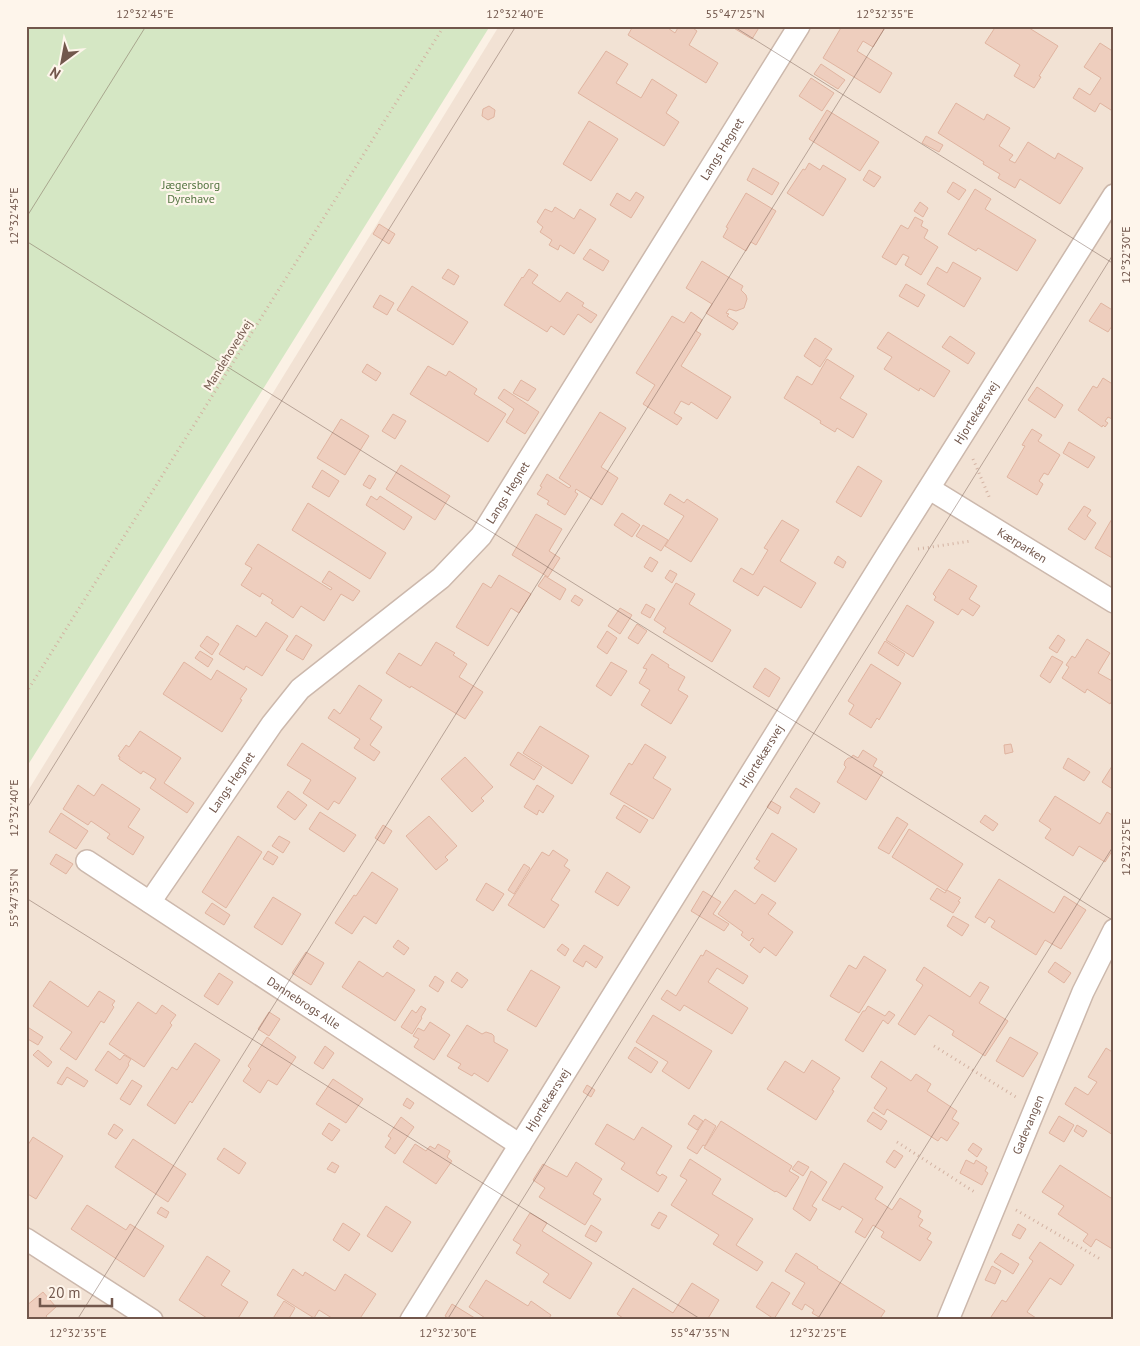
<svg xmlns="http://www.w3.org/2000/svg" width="1140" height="1346" viewBox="0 0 1140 1346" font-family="'PT Sans',sans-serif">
  <rect width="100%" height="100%" fill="#fbf1e5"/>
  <polygon fill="#f2e2d4" points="499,26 1114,26 1114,1320 26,1320 26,794"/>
  <polygon fill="#d5e7c4" points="26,26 490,26 26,768"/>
  <g fill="#eecebe" stroke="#e0b4a0">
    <polygon points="633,26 665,26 675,33 679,26 690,26 697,31 689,45 718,63 706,83 628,35"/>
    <polygon points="733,26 760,26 752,39 732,27"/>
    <polygon points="842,26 879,26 884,29 873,47 863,41 857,51 892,73 880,93 823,58"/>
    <polygon points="996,26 1026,26 1058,46 1039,76 1041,77 1034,88 1014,76 1020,65 985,43"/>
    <polygon points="1100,43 1114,52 1114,112 1100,103 1095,112 1073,98 1079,88 1090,95 1101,78 1084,67"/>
    <polygon points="606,51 628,64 616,83 641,98 652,79 677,95 666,113 679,122 664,146 578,93"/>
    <polygon points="821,64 845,80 838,89 814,74"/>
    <polygon points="811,78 834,93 822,111 799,96"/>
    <polygon points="956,103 984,120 987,114 1010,128 999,146 1013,155 1009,160 1015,163 1028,142 1055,159 1058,153 1083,168 1060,204 1020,179 1015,188 998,178 1000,174 983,164 984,162 938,133"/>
    <polygon points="489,106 495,110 494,117 488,120 482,116 483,109"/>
    <polygon points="827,110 879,142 860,171 809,139"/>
    <polygon points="589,121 618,139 591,181 563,164"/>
    <polygon points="926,136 943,145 939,152 922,143"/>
    <polygon points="809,163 820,170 823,165 846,179 823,216 787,193 803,169 805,170"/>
    <polygon points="753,168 779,183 772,195 747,180"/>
    <polygon points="869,170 881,177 874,187 863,180"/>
    <polygon points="953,182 966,190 959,200 947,192"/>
    <polygon points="975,189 991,199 985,209 1036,240 1017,271 978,248 976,251 948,234"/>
    <polygon points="636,192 644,197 631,218 610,205 617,193 630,201"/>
    <polygon points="746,193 776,211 756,245 751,242 746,251 723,237 728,228 726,227"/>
    <polygon points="920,202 928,208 923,217 914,211"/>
    <polygon points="555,207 574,219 580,209 596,219 574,254 560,245 558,250 549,245 552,240 540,232 543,227 537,222 545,209 552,212"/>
    <polygon points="915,217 923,221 921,226 928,230 924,238 938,247 921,275 905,265 909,257 903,254 896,265 882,257 901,225 908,229"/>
    <polygon points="379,224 395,234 389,244 373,234"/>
    <polygon points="590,249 609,261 603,271 583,259"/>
    <polygon points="702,261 743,286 741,290 746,295 747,299 744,308 736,311 729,309 726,313 729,314 727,316 738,323 733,330 706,313 712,304 686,288"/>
    <polygon points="953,262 981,278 964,307 927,284 937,267 947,273"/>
    <polygon points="448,269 459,276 454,285 442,278"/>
    <polygon points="529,269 538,275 532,283 560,302 567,292 584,303 582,306 597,315 591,323 578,314 564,335 551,326 547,332 504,305 522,277 523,278"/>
    <polygon points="906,284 925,295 918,307 899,296"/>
    <polygon points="412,286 468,322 453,345 397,310"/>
    <polygon points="380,295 394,303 387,315 373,307"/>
    <polygon points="1101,303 1114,311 1114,323 1108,332 1089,321"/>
    <polygon points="691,312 702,320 696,331 701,334 681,366 731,397 717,419 691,402 689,405 681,401 674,413 682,418 677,425 643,404 655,385 636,373 672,316 684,323"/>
    <polygon points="888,332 950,371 934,397 920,388 919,391 884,369 892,357 877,348"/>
    <polygon points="950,336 975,353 968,364 942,347"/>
    <polygon points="815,338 832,349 820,367 804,356"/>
    <polygon points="827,359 854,376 840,398 867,414 853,438 837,428 835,432 820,423 821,421 784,398 797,376 812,385"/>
    <polygon points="367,364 381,373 376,381 362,372"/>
    <polygon points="428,366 446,376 449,371 477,389 474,394 506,414 488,442 410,394"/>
    <polygon points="1103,378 1114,385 1114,420 1108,417 1105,421 1108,423 1105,427 1103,425 1102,427 1078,410 1093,386 1097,388"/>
    <polygon points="521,380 536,389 528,401 513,393"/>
    <polygon points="1037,387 1063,405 1055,418 1028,400"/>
    <polygon points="504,389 539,412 525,434 506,422 514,409 498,398"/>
    <polygon points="600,412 626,428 601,467 618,478 602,505 576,489 575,492 578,494 565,515 547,504 549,501 537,494 542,487 540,486 547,474 569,488 571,486 559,478"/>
    <polygon points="393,414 406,421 395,439 382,431"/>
    <polygon points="341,419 369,436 345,475 317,458"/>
    <polygon points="1032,429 1042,435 1038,441 1060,455 1048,475 1044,473 1039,481 1043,484 1037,495 1007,477 1025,446 1022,445"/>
    <polygon points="1069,442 1095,457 1088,468 1063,453"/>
    <polygon points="401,465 450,496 435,520 386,489"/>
    <polygon points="858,466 882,481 861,517 836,502"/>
    <polygon points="322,470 339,481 329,497 312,487"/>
    <polygon points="369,475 376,479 370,489 363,485"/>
    <polygon points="670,494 684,503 687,499 718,519 691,562 665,546 684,516 664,504"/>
    <polygon points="371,496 377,500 380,496 412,517 404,530 366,505"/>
    <polygon points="308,503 386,553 370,579 292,530"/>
    <polygon points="1084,506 1091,510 1087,516 1096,523 1085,540 1068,529"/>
    <polygon points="622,513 640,525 632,537 614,525"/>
    <polygon points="536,514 562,529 549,551 560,558 548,577 512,555"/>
    <polygon points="1113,517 1114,518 1114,559 1095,548"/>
    <polygon points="782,520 799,530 780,561 816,583 801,608 764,586 758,596 733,581 741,568 753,575 768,550 764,548"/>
    <polygon points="643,525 668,540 661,551 636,536"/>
    <polygon points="258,544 331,590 332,588 322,582 329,571 360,591 353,601 341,594 324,621 301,606 293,618 271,603 273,600 262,593 260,597 241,585 252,568 245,564"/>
    <polygon points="838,556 846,562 843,568 834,563"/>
    <polygon points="650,557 658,562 652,572 644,567"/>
    <polygon points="949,569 977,586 969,599 980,606 973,616 962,609 958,615 934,600 936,597 933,594"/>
    <polygon points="670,570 677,574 672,583 665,578"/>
    <polygon points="499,575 531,594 519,613 511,608 488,646 456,627 483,583 491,588"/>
    <polygon points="545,576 566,589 560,600 538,586"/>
    <polygon points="676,583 695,594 689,604 731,630 712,662 663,632 666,628 654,620"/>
    <polygon points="575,595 583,600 579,606 571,601"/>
    <polygon points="646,604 655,609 650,618 641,613"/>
    <polygon points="907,605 934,622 913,657 886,640"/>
    <polygon points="620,608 632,615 620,634 608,626"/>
    <polygon points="266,622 288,636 262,676 246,666 244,670 219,654 237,625 256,637"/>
    <polygon points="637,624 647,631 638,644 628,638"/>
    <polygon points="607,631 617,638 607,654 597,647"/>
    <polygon points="296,635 312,645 303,660 286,650"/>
    <polygon points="1058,635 1065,640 1057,653 1049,648"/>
    <polygon points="207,636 219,644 212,655 200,646"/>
    <polygon points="1087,639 1110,653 1098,673 1114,682 1114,698 1110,704 1087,689 1085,693 1062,678 1069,667 1066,665 1072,656 1075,658"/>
    <polygon points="885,641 905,654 898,666 878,653"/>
    <polygon points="436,642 455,653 453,655 467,664 459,677 483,692 465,719 411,686 410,688 386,673 399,653 421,666"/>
    <polygon points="200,651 213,659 208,667 195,658"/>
    <polygon points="652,654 669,665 668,667 685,677 678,690 688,696 671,724 641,705 650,690 639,683 647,669 643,668"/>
    <polygon points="1052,656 1063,662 1050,683 1040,676"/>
    <polygon points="184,662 211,680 217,670 247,689 240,699 242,700 222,732 163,694"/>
    <polygon points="611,662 627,671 611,696 596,686"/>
    <polygon points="871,664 901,683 879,720 877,718 871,728 849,714 854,705 848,701"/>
    <polygon points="765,668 780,678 769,697 753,687"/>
    <polygon points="359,685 382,700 370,719 382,727 370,745 380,752 374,761 354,748 360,739 328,718 334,709 340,714"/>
    <polygon points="540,726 589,756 572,784 523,753"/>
    <polygon points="140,731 181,758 164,783 194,803 187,813 150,788 156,779 143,771 141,774 119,759 120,757 118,756 126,745 129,747"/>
    <polygon points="302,743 356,778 339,804 334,801 328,810 303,793 311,780 287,765"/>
    <polygon points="645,744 666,757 653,778 671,789 653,819 610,794 629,763 632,765"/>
    <polygon points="1011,744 1013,752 1005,754 1004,745"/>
    <polygon points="863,750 877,759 873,766 883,772 866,800 837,782 846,767 844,765 845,761 848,758 851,758 853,755 858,758"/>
    <polygon points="518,752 542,767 534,780 510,765"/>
    <polygon points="465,757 493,787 481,798 484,801 472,812 441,779"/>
    <polygon points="1068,758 1090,772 1084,781 1063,768"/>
    <polygon points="1114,763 1114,790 1102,782"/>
    <polygon points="102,784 140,809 128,827 144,837 133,855 107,838 110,834 91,821 88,825 63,809 78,785 94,796"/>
    <polygon points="537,785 554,796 543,813 539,810 537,815 524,807"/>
    <polygon points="796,788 820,803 814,813 790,797"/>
    <polygon points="288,791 307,805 295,820 277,807"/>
    <polygon points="1055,796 1100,824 1107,812 1114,816 1114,848 1105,862 1079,846 1073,856 1045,838 1051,829 1039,821"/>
    <polygon points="771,801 781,807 778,814 767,807"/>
    <polygon points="624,805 648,820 640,833 616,818"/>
    <polygon points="320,812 356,835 344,852 309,829"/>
    <polygon points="61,813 88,831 76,849 49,832"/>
    <polygon points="985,815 998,824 993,831 980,822"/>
    <polygon points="429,816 457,846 445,857 448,860 436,870 406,836"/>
    <polygon points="897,817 908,824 889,854 878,848"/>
    <polygon points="383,825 392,831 384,844 375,838"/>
    <polygon points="909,829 963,864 946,891 892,857"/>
    <polygon points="772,833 797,849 775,882 754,868 760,861 756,859"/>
    <polygon points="238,836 262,852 226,908 202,892"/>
    <polygon points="279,836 290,842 283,853 272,846"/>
    <polygon points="553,850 568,860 564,866 570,870 551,900 559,905 544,928 508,905 542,852 549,856"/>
    <polygon points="268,851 278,857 273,865 263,859"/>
    <polygon points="56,854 73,864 66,874 50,864"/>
    <polygon points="524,864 530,868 514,894 508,890"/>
    <polygon points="372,872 398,889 376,924 364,916 352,934 335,923 354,895 356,896"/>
    <polygon points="607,872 630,887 618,906 595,892"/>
    <polygon points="999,879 1054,913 1064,896 1086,910 1061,949 1045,940 1036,955 991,927 995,921 989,917 985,923 975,917"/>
    <polygon points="486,883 504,894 493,911 476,900"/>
    <polygon points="937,888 945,893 947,890 961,898 958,901 960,902 953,913 930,899"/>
    <polygon points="735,890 755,904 762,894 776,903 768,914 793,932 776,956 764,947 760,953 750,945 754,939 752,938 749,941 741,935 743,932 718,914"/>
    <polygon points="703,891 721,902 713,914 729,924 724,931 691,911"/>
    <polygon points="273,897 301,914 282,945 254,927"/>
    <polygon points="212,903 230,915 224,925 205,913"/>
    <polygon points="953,916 969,925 962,936 947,926"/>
    <polygon points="398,940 409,948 404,955 393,947"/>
    <polygon points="562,944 569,949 565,956 557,950"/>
    <polygon points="584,945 603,957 596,968 586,961 583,967 573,961"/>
    <polygon points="706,950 748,976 743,984 717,968 708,982 748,1008 732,1034 684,1005 680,1011 661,999 667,990 676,996 701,955 703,956"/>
    <polygon points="306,952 324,963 311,985 292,973"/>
    <polygon points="864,956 886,970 859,1013 830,996 849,965 856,969"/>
    <polygon points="359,961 383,977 387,972 415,990 395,1021 342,987"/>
    <polygon points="1055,962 1071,973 1064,983 1048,972"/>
    <polygon points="924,967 970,997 980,982 989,987 979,1003 1008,1021 985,1056 952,1035 954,1031 929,1015 915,1035 898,1024 923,985 916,980"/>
    <polygon points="531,970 560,987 536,1027 507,1010"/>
    <polygon points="457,972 468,980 462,988 451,981"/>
    <polygon points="219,973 233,982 218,1005 204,996"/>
    <polygon points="435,976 444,982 438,992 429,986"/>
    <polygon points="50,981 88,1007 99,991 115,1001 112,1005 114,1007 104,1023 101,1021 76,1060 60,1049 72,1032 33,1006"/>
    <polygon points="138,1002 156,1014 162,1005 176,1015 170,1023 172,1025 144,1067 109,1044"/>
    <polygon points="421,1006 426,1009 421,1017 422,1018 412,1034 401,1027 412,1010 416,1013"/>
    <polygon points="868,1006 885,1016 889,1011 895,1015 888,1024 883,1020 863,1052 845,1040 863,1011 865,1011"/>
    <polygon points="269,1012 280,1019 269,1036 258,1029"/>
    <polygon points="653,1015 712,1051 689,1089 662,1071 668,1062 636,1042"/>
    <polygon points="430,1022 450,1035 434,1060 414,1047 419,1039 413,1036 418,1028 424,1031"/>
    <polygon points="467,1025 482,1034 486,1032 492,1034 494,1036 494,1042 508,1050 488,1082 474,1073 472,1076 458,1068 461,1064 447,1056"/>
    <polygon points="26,1026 43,1037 38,1045 26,1038"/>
    <polygon points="267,1037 296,1057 277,1085 268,1080 260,1093 243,1081 251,1069 248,1066"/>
    <polygon points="1010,1037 1038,1053 1023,1077 996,1061"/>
    <polygon points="195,1043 220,1060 192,1103 190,1101 175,1124 147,1105 172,1067 177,1070"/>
    <polygon points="325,1046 334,1053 323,1069 314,1063"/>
    <polygon points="635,1047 658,1062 651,1073 628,1058"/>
    <polygon points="1106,1048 1114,1053 1113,1135 1065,1104 1075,1087 1088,1095 1097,1082 1088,1077"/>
    <polygon points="38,1050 52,1062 48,1067 33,1055"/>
    <polygon points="108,1051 120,1060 124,1055 131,1059 128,1064 129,1065 117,1084 95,1070"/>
    <polygon points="812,1060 840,1078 832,1090 834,1091 816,1120 767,1089 785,1061 804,1073"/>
    <polygon points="881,1061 911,1081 916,1074 931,1084 927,1091 957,1111 952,1119 959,1123 947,1141 941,1137 938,1141 887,1109 884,1115 874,1108 887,1088 871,1077"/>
    <polygon points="67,1067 88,1081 84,1087 67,1077 62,1085 57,1083"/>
    <polygon points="333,1079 363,1099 346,1123 316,1104"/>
    <polygon points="132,1080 142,1086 130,1105 120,1099"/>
    <polygon points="587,1085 595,1090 591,1097 583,1092"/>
    <polygon points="407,1098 414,1103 410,1109 403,1105"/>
    <polygon points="873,1112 887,1121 881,1130 867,1121"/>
    <polygon points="694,1115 703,1121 697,1130 688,1124"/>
    <polygon points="1059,1116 1074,1125 1064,1142 1049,1133"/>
    <polygon points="401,1117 414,1127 395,1154 385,1147 391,1138 388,1136"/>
    <polygon points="705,1119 716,1126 705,1146 703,1145 697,1154 687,1148"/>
    <polygon points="721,1121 792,1166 789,1171 799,1177 786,1197 776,1191 775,1192 704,1148"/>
    <polygon points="329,1123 340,1130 332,1141 322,1134"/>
    <polygon points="114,1124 123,1130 116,1139 108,1134"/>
    <polygon points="607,1124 634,1140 642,1127 672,1146 656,1173 660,1176 662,1174 667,1177 658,1192 621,1169 625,1163 595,1144"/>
    <polygon points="1077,1125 1087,1131 1083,1137 1074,1131"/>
    <polygon points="33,1137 63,1156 36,1199 26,1193 26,1148"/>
    <polygon points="133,1139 186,1174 168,1202 115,1167"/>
    <polygon points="973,1143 982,1149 977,1157 968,1150"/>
    <polygon points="415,1144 426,1151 430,1146 435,1149 438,1144 450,1151 447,1157 452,1161 436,1184 403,1162"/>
    <polygon points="224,1148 246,1163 239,1174 217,1159"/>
    <polygon points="894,1150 903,1156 895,1168 886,1162"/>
    <polygon points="690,1159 721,1179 712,1194 753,1219 736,1245 763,1262 757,1271 713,1244 719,1235 671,1205 687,1180 680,1176"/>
    <polygon points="966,1160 974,1164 976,1160 987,1167 985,1171 988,1173 982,1185 960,1173"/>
    <polygon points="798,1161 809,1167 803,1176 792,1169"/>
    <polygon points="332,1162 339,1166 335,1173 327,1169"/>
    <polygon points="576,1162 602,1179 593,1194 601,1199 585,1225 539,1197 545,1188 533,1180 543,1164 567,1177"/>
    <polygon points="844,1163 883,1187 875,1199 892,1210 900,1198 921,1211 918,1217 923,1220 919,1226 931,1233 927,1239 932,1242 920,1261 881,1237 884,1232 873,1225 865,1238 855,1232 863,1219 842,1206 840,1210 822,1200"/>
    <polygon points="1060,1165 1114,1200 1114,1250 1096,1239 1091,1247 1083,1241 1088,1234 1058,1214 1064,1206 1042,1192"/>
    <polygon points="811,1171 827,1182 812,1206 817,1209 810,1221 793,1209"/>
    <polygon points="87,1205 126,1230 130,1224 164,1246 144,1277 71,1229"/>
    <polygon points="386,1206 411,1222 392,1252 367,1236"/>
    <polygon points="161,1207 169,1212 166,1218 157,1213"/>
    <polygon points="659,1212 667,1216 659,1229 651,1225"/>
    <polygon points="530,1213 547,1223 542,1231 592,1263 570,1299 543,1282 549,1274 516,1253 521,1245 513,1240"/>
    <polygon points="343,1223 360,1234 349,1251 333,1240"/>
    <polygon points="1018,1224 1026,1229 1020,1239 1012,1235"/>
    <polygon points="591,1225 602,1232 596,1242 585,1236"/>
    <polygon points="1040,1242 1074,1265 1061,1285 1050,1278 1027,1312 1039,1320 995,1320 991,1317 1002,1300 1006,1302 1033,1261 1029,1258"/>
    <polygon points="796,1253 818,1267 817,1268 885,1311 879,1320 824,1320 812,1313 814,1310 805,1304 802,1310 792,1304 805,1283 785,1271"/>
    <polygon points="1001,1253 1019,1264 1013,1274 994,1262"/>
    <polygon points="207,1256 230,1271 221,1285 248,1302 237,1320 210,1320 179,1300"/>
    <polygon points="992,1266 1001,1271 995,1284 985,1280"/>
    <polygon points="293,1269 303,1276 305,1272 335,1291 345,1274 376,1294 359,1320 335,1320 319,1310 314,1318 277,1295"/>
    <polygon points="486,1280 528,1306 531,1301 551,1315 548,1320 488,1320 469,1307"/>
    <polygon points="772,1282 790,1293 774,1319 756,1307"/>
    <polygon points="692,1283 719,1300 707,1320 626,1320 617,1314 633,1288 673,1313"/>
    <polygon points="43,1292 56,1307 46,1316 49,1320 26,1320 26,1306"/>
    <polygon points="284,1301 295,1308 288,1320 272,1320"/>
    <polygon points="452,1304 478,1320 451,1320 445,1316"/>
  </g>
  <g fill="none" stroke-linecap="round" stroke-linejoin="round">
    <g stroke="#ccb8ac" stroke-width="24">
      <g id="minor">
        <path id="s1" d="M930,489L1114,602"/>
        <path id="s2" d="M87,861L520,1145"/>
        <path id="s3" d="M150,902L272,724L300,689L441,578L481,536L799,26"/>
        <polyline points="26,1239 152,1320"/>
        <path id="s4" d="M411,1320L888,553L1114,195"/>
        <path id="s5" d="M948,1320L1083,992L1114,930"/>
      </g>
    </g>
    <g stroke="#d3b2a2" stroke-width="3" stroke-dasharray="1 4" stroke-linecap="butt">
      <polyline points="973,459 990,499"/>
      <polyline points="918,549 971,541"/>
      <polyline points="26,693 444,26"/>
      <polyline points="934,1046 1016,1097"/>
      <polyline points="897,1142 976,1193"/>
      <polyline points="1016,1210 1102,1260"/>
    </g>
    <use href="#minor" stroke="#fff" stroke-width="21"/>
  </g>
  <path fill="none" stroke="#72574c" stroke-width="1" stroke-opacity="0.45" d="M733,26L1114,264M26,218L146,26M26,241L1114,921M26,810L516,26M26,898L702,1320M77,1320L886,26M447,1320L1114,253M817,1320L1114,845"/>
  <g text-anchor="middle" stroke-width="4.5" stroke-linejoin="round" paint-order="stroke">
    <g font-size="12" fill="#72574c" stroke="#fef5eb">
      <text dy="4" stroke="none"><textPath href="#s3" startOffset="954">Langs Hegnet</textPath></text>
      <text transform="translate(228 355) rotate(-58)" y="4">Mandehovedvej</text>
      <text dy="4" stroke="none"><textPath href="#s4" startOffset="1069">Hjortekærsvej</textPath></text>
      <text dy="4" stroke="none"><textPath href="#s3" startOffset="549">Langs Hegnet</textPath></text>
      <text dy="4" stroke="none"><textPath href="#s1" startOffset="108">Kærparken</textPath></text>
      <text dy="4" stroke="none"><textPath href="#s4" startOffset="664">Hjortekærsvej</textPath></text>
      <text dy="4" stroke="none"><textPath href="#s3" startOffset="145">Langs Hegnet</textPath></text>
      <text dy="4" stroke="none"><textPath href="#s2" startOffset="259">Dannebrogs Alle</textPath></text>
      <text dy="4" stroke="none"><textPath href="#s4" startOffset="259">Hjortekærsvej</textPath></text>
      <text dy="4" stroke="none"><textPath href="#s5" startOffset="211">Gadevangen</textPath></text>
    </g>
    <g font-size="12" fill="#577745" stroke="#fef5eb">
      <text x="191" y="189">Jægersborg<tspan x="191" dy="14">Dyrehave</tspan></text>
    </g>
  </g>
  <rect width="1140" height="1346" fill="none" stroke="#fef5eb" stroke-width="55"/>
  <g transform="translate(62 62) rotate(212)" stroke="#fef5eb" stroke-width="4" paint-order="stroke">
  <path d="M0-4L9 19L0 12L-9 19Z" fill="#72574c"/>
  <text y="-8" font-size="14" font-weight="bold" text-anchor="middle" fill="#72574c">N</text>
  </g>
  <path d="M40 1298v8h72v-8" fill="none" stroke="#72574c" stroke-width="2.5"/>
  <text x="48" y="1298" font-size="15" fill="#72574c" stroke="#fef5eb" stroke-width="4" paint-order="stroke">20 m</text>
  <rect x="28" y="28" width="1084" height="1290" fill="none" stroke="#72574c" stroke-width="2"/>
  <g font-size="12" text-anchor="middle" fill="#72574c">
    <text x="145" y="18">12°32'45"E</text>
    <text x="515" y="18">12°32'40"E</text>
    <text x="735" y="18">55°47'25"N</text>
    <text x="885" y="18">12°32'35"E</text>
    <text transform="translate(14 216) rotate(-90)" y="4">12°32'45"E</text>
    <text transform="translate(1126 255) rotate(-90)" y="4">12°32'30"E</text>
    <text transform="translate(14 808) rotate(-90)" y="4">12°32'40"E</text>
    <text transform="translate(1126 847) rotate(-90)" y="4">12°32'25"E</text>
    <text transform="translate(14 898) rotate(-90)" y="4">55°47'35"N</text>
    <text x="78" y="1337">12°32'35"E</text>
    <text x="448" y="1337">12°32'30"E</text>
    <text x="700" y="1337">55°47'35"N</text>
    <text x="818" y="1337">12°32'25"E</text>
  </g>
</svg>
